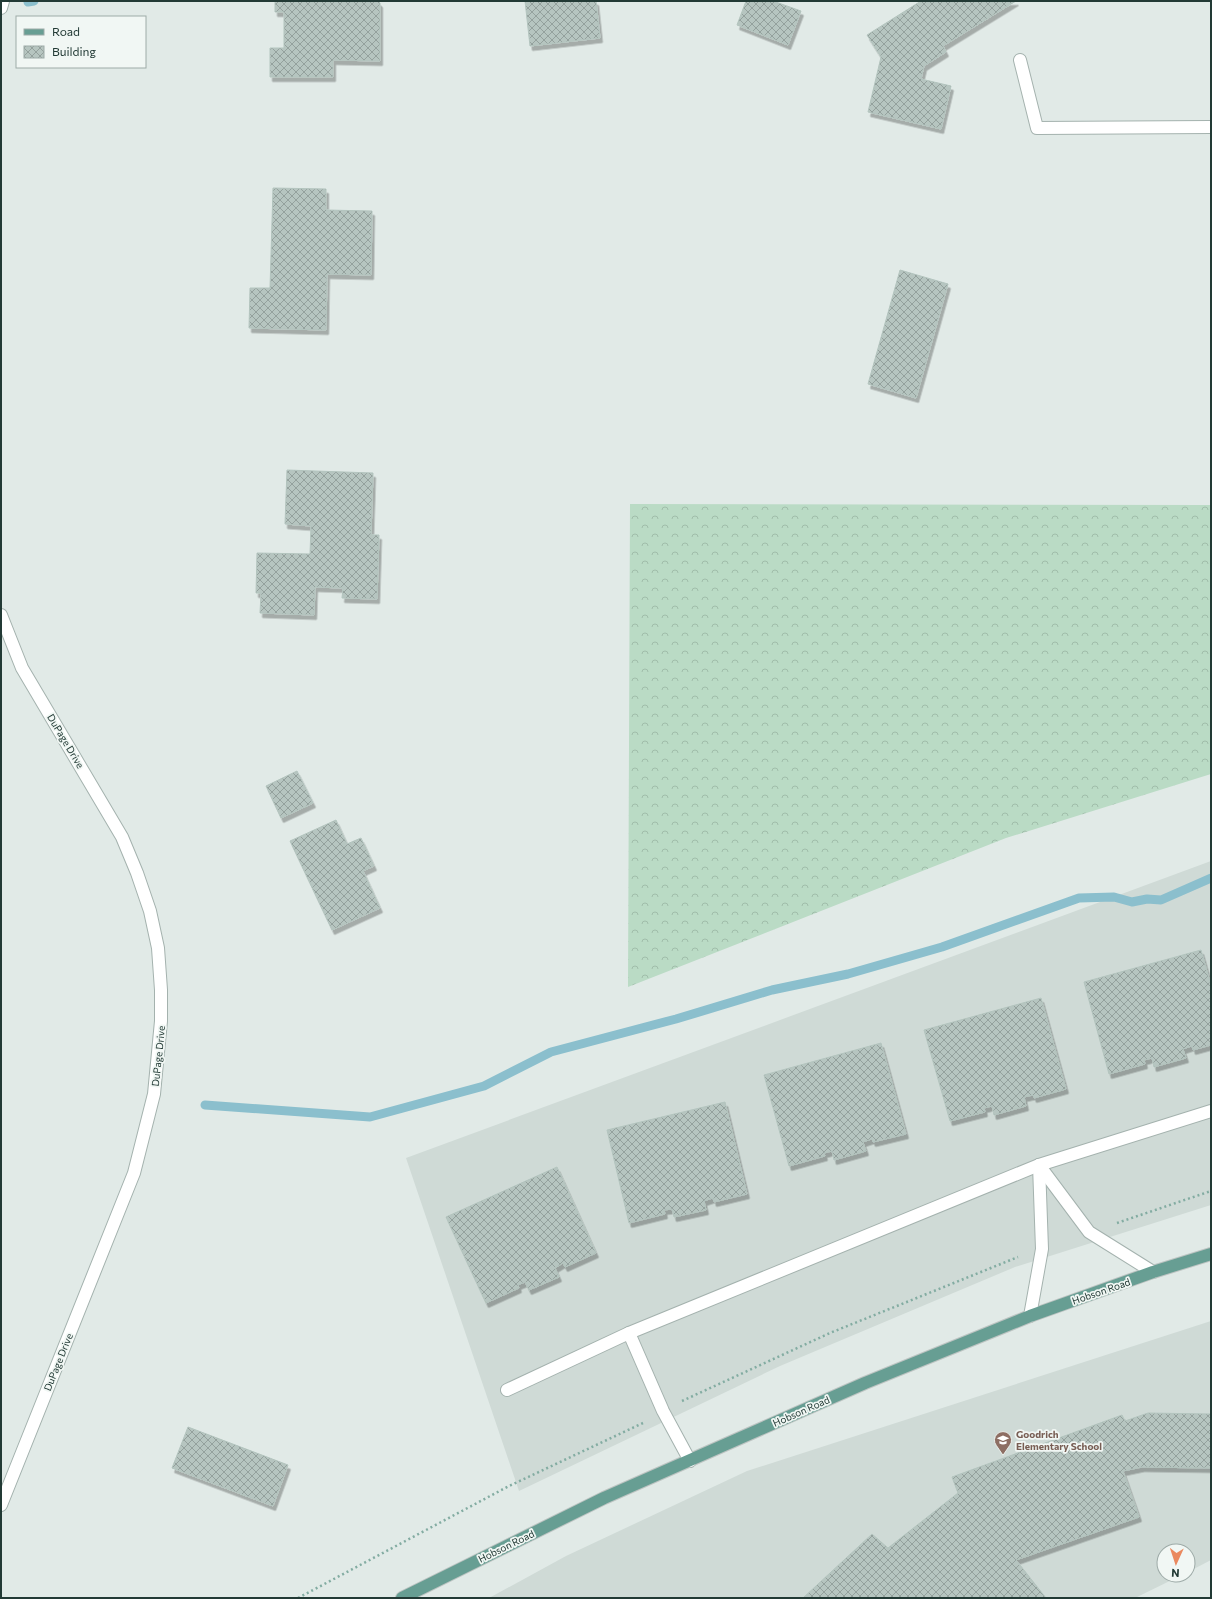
<svg xmlns="http://www.w3.org/2000/svg" width="1212" height="1599" viewBox="0 0 1212 1599" font-family="Commissioner,sans-serif">
  <defs>
    <pattern id="forest-crowns" width="20" height="18" patternUnits="userSpaceOnUse"><rect width="20" height="18" fill="#badbc5"/><path d="M2 6a3 3 0 1 1 6 0M12 15a3 3 0 1 1 6 0" fill="none" stroke="#a0bdaa"/></pattern>
    <pattern id="building-cross-hatch" width="8" height="8" patternUnits="userSpaceOnUse"><rect width="8" height="8" fill="#b6c5c0"/><path d="M0 0l8 8M0 8l8-8" fill="none" stroke="#94a19d"/></pattern>
    <filter id="shadow"><feDropShadow dx="2.5" dy="4.5" stdDeviation="0" flood-color="#0004"/></filter>
  </defs>
  <rect width="100%" height="100%" fill="#e1eae7"/>
  <g fill="#cfdad6">
    <polygon points="1211,861 1211,1205 1015,1267 780,1366 519,1491 406,1158"/>
    <polygon points="1211,1321 1211,1560 1188,1572 1188,1551 1164,1551 1164,1575 1182,1575 1135,1598 489,1598 566,1556 747,1471"/>
  </g>
  <polygon fill="url(#forest-crowns)" points="630,504 1211,505 1211,774 1006,838 628,987"/>
  <g fill="none" stroke-linecap="round" stroke-linejoin="round">
    <g stroke="#8bbfcd" stroke-width="9">
      <polyline points="28,2 34,1"/>
      <polyline points="205,1105 370,1117 484,1086 551,1052 676,1019 772,990 848,974 942,947 1079,898 1114,897 1132,902 1147,899 1161,900 1211,878"/>
    </g>
  </g>
  <g fill="url(#building-cross-hatch)" stroke="#b3c4be" filter="url(#shadow)">
    <polygon points="275,1 378,1 380,3 380,61 333,60 333,77 270,77 270,48 284,48 284,12 275,12"/>
    <polygon points="525,1 596,1 600,38 530,46"/>
    <polygon points="746,1 773,1 801,11 788,45 737,25"/>
    <polygon points="921,1 1016,1 943,46 946,52 924,66 921,79 951,86 941,129 868,112 881,57 867,35"/>
    <polygon points="273,188 326,189 326,210 372,211 371,275 327,274 326,330 249,328 250,288 270,288"/>
    <polygon points="900,270 948,284 916,398 868,384"/>
    <polygon points="287,470 373,473 371,535 379,535 377,599 342,598 343,588 315,587 314,615 260,613 261,593 256,593 257,553 310,554 311,526 285,524"/>
    <polygon points="297,771 313,803 281,818 266,786"/>
    <polygon points="336,820 347,844 361,838 374,866 363,871 380,908 332,930 290,841"/>
    <polygon points="1201,950 1211,986 1211,1045 1193,1050 1192,1046 1183,1049 1186,1058 1154,1067 1152,1058 1144,1060 1145,1064 1109,1074 1084,982"/>
    <polygon points="1041,998 1066,1089 1034,1098 1033,1095 1024,1097 1026,1106 994,1115 992,1106 984,1108 985,1112 950,1121 924,1030"/>
    <polygon points="881,1043 906,1134 873,1142 872,1139 863,1142 866,1151 834,1160 832,1151 824,1153 825,1156 789,1166 764,1075"/>
    <polygon points="725,1102 747,1194 714,1202 713,1198 704,1201 706,1210 674,1217 672,1209 664,1210 665,1214 629,1223 607,1130"/>
    <polygon points="557,1167 596,1253 565,1267 563,1263 555,1268 559,1277 529,1290 525,1282 518,1285 519,1288 486,1303 446,1217"/>
    <polygon points="1148,1413 1211,1414 1211,1468 1142,1467 1123,1471 1139,1517 1016,1560 1046,1598 803,1598 872,1534 888,1548 958,1493 952,1477 1122,1415 1125,1421"/>
    <polygon points="188,1427 288,1465 273,1506 172,1468"/>
  </g>
  <g fill="none" stroke-linecap="round" stroke-linejoin="round">
    <g stroke="#a4b2ae" stroke-width="14">
      <g id="minor">
        <polyline points="1,8 3,1"/>
        <polyline points="1020,60 1037,128 1211,127"/>
        <polyline points="1,615 22,668 122,837 137,873 150,911 158,948 161,990 161,1021 154,1094 134,1173 1,1505"/>
        <polyline points="1039,1165 1089,1232 1153,1272"/>
        <polyline points="1030,1316 1042,1249 1039,1165"/>
        <polyline points="629,1333 663,1411 690,1461"/>
        <polyline points="507,1390 629,1333 1039,1165 1211,1111"/>
      </g>
    </g>
    <g stroke="#bdc4c2" stroke-width="14">
      <polyline id="major" points="402,1598 604,1498 865,1383 1030,1316 1153,1272 1211,1254"/>
    </g>
    <g stroke="#83aca2" stroke-width="2.5" stroke-dasharray="2 3" stroke-linecap="butt">
      <polyline points="1117,1223 1211,1191"/>
      <polyline points="682,1401 830,1333 1018,1257"/>
      <polyline points="298,1598 509,1486 643,1423"/>
    </g>
    <use href="#minor" stroke="#fff" stroke-width="12"/>
    <use href="#major" stroke="#679e93" stroke-width="12"/>
  </g>
  <defs>
    <g id="school-pin" transform="scale(0.9)"><path d="M0 17L-7.5 6A9.5 9.5 0 1 1 7.5 6Z" fill="#8d6e63" stroke="#f1f7f4"/><path d="M0-5L7-2L0 1L-7-2ZM-4 1L0 2.5L4 1V4Q0 6-4 4Z" fill="#fff"/></g>
  </defs>
  <g fill-rule="evenodd">
    <use href="#school-pin" x="1003" y="1440"/>
  </g>
  <g text-anchor="middle" stroke-width="3.5" stroke-linejoin="round" paint-order="stroke">
    <g font-size="10" fill="#223a35" stroke="#f1f7f4">
      <text transform="translate(66 741) rotate(59)" y="4">DuPage Drive</text>
      <text transform="translate(158 1056) rotate(-84)" y="4">DuPage Drive</text>
      <text transform="translate(1101 1291) rotate(-19)" y="4">Hobson Road</text>
      <text transform="translate(58 1362) rotate(-68)" y="4">DuPage Drive</text>
      <text transform="translate(801 1411) rotate(-24)" y="4">Hobson Road</text>
      <text transform="translate(506 1546) rotate(-26)" y="4">Hobson Road</text>
    </g>
    <g font-size="10" font-weight="bold" fill="#785e54" stroke="#f1f7f4" text-anchor="start">
      <text x="1016" y="1438">Goodrich<tspan x="1016" dy="12">Elementary School</tspan></text>
    </g>
  </g>
  <rect width="1212" height="1599" fill="none" stroke="#223a35" stroke-width="4"/>
  <rect x="16" y="16" width="130" height="52" fill="#f1f7f4" stroke="#9eaba8"/>
  <rect x="24" y="29" width="20" height="6" fill="#679e93" stroke="#9eaba8"/>
  <text x="52" y="36" font-size="12" fill="#223a35">Road</text>
  <rect x="24" y="46" width="20" height="12" fill="url(#building-cross-hatch)" stroke="#9eaba8"/>
  <text x="52" y="56" font-size="12" fill="#223a35">Building</text>
  <g transform="translate(1176 1563) rotate(183)"><circle r="19" fill="#f1f7f4" stroke="#9eaba8"/>
  <path d="M0-3L7 15L0 10L-7 15Z" fill="#ea895f"/>
  <text y="-6" font-size="11" font-weight="bold" text-anchor="middle" fill="#223a35">N</text>
  </g>
</svg>
